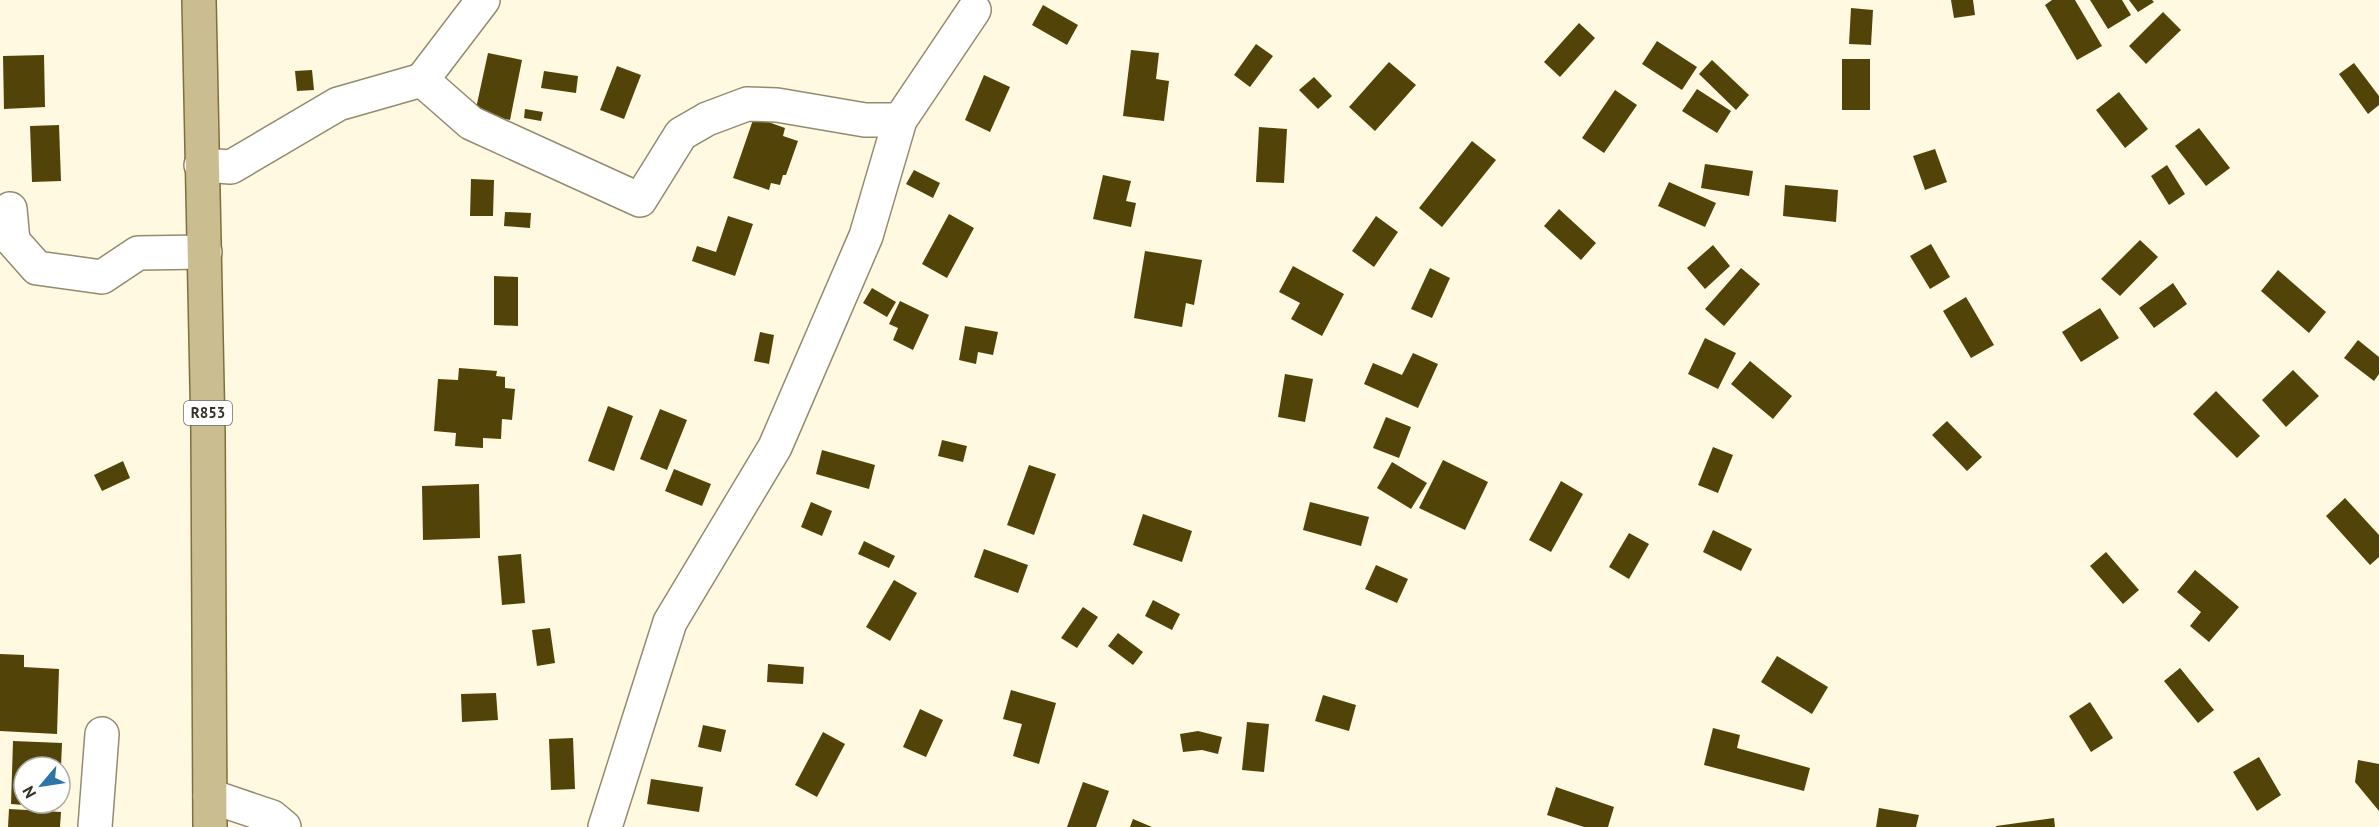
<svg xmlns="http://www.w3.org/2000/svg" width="2379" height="827" viewBox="0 0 2379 827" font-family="'PT Sans',sans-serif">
  <rect width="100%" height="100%" fill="#fff9e1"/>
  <g fill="#524408">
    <polygon points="1951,0 1973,0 1975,15 1954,18"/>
    <polygon points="2052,0 2075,0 2102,46 2077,60 2045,5"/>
    <polygon points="2090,0 2122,0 2131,15 2108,29"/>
    <polygon points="2129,0 2152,0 2154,2 2138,12"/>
    <polygon points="1043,5 1078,25 1067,45 1032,25"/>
    <polygon points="1851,8 1873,10 1871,45 1849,44"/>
    <polygon points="2163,12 2181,30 2146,64 2129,46"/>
    <polygon points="1579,23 1595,38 1560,77 1544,62"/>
    <polygon points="1657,41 1697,67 1682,90 1642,64"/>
    <polygon points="1256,44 1273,56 1250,87 1234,75"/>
    <polygon points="1131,50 1159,53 1156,79 1169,81 1164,121 1123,116"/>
    <polygon points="488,53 522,60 510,120 475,113"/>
    <polygon points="44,55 45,107 4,109 3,56"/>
    <rect x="1842" y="59" width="28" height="51"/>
    <polygon points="1712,60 1749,95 1736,110 1699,74"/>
    <polygon points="1389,62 1416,85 1375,131 1349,107"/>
    <polygon points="2354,63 2379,96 2379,105 2368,114 2339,74"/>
    <polygon points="617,66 641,75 624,119 600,110"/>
    <polygon points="312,70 314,90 297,91 295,71"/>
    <polygon points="544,71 578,76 576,93 541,88"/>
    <polygon points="984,75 1010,87 990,132 965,120"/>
    <polygon points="1314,77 1332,96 1318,109 1299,90"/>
    <polygon points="1697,89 1731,111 1717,133 1682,111"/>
    <polygon points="1615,90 1637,105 1604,153 1582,138"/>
    <polygon points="2119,92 2148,129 2125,148 2096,110"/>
    <polygon points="525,109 543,112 541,121 524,118"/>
    <polygon points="754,117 785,128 783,136 798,141 786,175 783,175 780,185 771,183 769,190 733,178"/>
    <polygon points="59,125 61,181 32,182 30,126"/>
    <polygon points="1259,127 1287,129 1284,183 1256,182"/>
    <polygon points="2199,128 2230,168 2206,186 2175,146"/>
    <polygon points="1472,141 1496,160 1442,227 1419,208"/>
    <polygon points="1935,149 1947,182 1925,190 1913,156"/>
    <polygon points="1705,164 1753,171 1749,196 1701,188"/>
    <polygon points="2167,165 2185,194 2169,205 2151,176"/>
    <polygon points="914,170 940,183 933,198 906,184"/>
    <polygon points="1103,175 1131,181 1126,201 1136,203 1131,227 1093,219"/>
    <polygon points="471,179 494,180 493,216 470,216"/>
    <polygon points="1669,182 1716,203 1705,227 1658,206"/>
    <polygon points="1785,185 1838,190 1836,222 1783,216"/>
    <polygon points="1559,209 1596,243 1581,260 1544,226"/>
    <polygon points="505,212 531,213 530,228 504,226"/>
    <polygon points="949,214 974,228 947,278 922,264"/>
    <polygon points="728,216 753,224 735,276 692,261 697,246 716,252"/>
    <polygon points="1376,216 1398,232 1374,267 1352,251"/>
    <polygon points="2140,240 2158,257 2120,296 2101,279"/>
    <polygon points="1931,244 1950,277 1930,289 1910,256"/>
    <polygon points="1713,245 1730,266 1705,289 1687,268"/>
    <polygon points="1145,251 1202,260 1194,305 1186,303 1182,327 1134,318"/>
    <polygon points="1293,266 1344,294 1322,336 1291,319 1300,303 1279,292"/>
    <polygon points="1430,268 1450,278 1432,318 1411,309"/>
    <polygon points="1741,268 1760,284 1724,326 1705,309"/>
    <polygon points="2278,270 2326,312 2309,333 2261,291"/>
    <polygon points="494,276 518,277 518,326 494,325"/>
    <polygon points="2173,283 2187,304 2154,328 2139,308"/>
    <polygon points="872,288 896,302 887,317 863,303"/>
    <polygon points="1966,297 1994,345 1971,358 1943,311"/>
    <polygon points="900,301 929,315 913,350 893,340 898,328 889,324"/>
    <polygon points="2100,308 2119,338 2081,362 2062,332"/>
    <polygon points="965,326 998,332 993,355 978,352 976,364 959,360"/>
    <polygon points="760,332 774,335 769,364 754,361"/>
    <polygon points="1705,338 1736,353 1718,389 1688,374"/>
    <polygon points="2358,340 2379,357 2379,374 2374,381 2344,358"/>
    <polygon points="1413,353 1438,364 1418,408 1364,384 1373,363 1402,375"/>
    <polygon points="1750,361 1792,396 1773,419 1731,384"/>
    <polygon points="459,368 497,371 496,376 505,377 505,388 515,389 512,420 502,419 501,439 483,438 483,448 455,446 456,433 434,431 438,379 458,380"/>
    <polygon points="2293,370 2319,396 2286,427 2262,400"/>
    <polygon points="1285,374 1313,379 1305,422 1278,417"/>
    <polygon points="2216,391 2260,436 2237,458 2193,414"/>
    <polygon points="608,406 633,416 614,471 588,461"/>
    <polygon points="660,409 687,420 667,470 640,459"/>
    <polygon points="1386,417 1411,427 1399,458 1373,448"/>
    <polygon points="1947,421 1982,457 1967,471 1932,435"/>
    <polygon points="942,440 967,446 963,462 938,456"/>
    <polygon points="1713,447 1733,455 1718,493 1698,485"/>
    <polygon points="822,450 875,465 869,489 816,474"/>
    <polygon points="1443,460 1488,482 1465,530 1419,508"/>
    <polygon points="123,461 130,478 102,491 94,475"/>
    <polygon points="1392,462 1427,483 1411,509 1377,488"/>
    <polygon points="1029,465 1056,474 1034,535 1007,525"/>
    <polygon points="674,469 711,484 702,506 665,491"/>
    <polygon points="1561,481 1583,494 1551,552 1529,540"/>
    <polygon points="479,484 480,538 423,540 422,486"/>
    <polygon points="2345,498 2379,535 2379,557 2370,565 2326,516"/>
    <polygon points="811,502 832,511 822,536 801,527"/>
    <polygon points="1310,502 1369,517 1361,546 1303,530"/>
    <polygon points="1143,514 1192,531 1182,562 1133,545"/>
    <polygon points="1713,530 1752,549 1741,571 1703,552"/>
    <polygon points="1629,533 1649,544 1629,579 1609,567"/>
    <polygon points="864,541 895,556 889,568 858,554"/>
    <polygon points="984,549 1028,565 1018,593 974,577"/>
    <polygon points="2106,552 2139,590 2123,604 2090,566"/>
    <polygon points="521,554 525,603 502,605 498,556"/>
    <polygon points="1376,565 1408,579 1397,603 1365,589"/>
    <polygon points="2195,570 2239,607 2209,642 2190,626 2201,612 2177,592"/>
    <polygon points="894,580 917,593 890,641 866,627"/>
    <polygon points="1153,600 1180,614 1172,630 1145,616"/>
    <polygon points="1083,607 1098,617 1077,648 1061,638"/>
    <polygon points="550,628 555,663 537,666 532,630"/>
    <polygon points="1118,633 1143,652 1133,665 1108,646"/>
    <polygon points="0,654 24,655 24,667 59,669 57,734 0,731"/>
    <polygon points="1777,656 1828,687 1812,714 1761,682"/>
    <polygon points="768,664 804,667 803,684 767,682"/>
    <polygon points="2180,668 2214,710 2198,723 2164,681"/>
    <polygon points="1011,690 1056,703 1039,764 1013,756 1022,724 1003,719"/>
    <polygon points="496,693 498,720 462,722 461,694"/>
    <polygon points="1323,695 1356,705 1349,731 1315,721"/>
    <polygon points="2090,702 2113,738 2091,752 2069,716"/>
    <polygon points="920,709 943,720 926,757 903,747"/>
    <polygon points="1247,722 1269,724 1264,772 1242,770"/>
    <polygon points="703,725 726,730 721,752 698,747"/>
    <polygon points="1713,728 1740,735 1737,748 1810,768 1804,791 1704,765"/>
    <polygon points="1198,731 1222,737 1218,754 1202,750 1183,752 1180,734"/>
    <polygon points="823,732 845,744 817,797 795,785"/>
    <polygon points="573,738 575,789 551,790 549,739"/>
    <polygon points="13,741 62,743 61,767 24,767 24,805 11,804"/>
    <polygon points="2259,757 2281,795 2257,811 2233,772"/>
    <polygon points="2358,760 2379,764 2379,811 2355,782"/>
    <polygon points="651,779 703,787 699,812 647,804"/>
    <polygon points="1083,782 1109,791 1096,827 1067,827"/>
    <polygon points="1556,787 1614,807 1608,827 1584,827 1547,815"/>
    <polygon points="31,803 60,803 60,806 31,805"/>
    <polygon points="1879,808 1919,815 1916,827 1876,827"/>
    <polygon points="9,809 61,812 60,827 8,827"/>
    <polygon points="2054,818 2055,827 1996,827 1996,826"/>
    <polygon points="1133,819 1152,827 1130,827"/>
  </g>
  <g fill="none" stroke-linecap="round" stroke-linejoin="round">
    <g stroke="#938b70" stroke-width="36">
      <g id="street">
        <polyline points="422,80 483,0"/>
        <polyline points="201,165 231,167 338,104 422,80 471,123 640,200 681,134 707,119 747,104 777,105 865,120 900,120"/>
        <polyline points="10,209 13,241 37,268 102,277 138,253 205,252"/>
        <polyline points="210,796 272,817 284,827"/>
        <polyline points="95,827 102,734"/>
        <polyline points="605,827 670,622 775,447 866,236 900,120 974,10"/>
      </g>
    </g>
    <g stroke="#7e703c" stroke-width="36">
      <polyline id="primary" points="199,0 208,433 210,827"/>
    </g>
    <use href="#street" stroke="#fff" stroke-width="33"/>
    <use href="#primary" stroke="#cabe91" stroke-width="33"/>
  </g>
  <g text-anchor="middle" stroke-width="6" stroke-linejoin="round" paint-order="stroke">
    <rect fill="#fff" stroke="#716f67" stroke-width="1.5" x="184" y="401" width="48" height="24" rx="4.5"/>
    <g font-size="15" font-weight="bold" fill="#343126">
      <text x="208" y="418">R853</text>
    </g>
  </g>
  <g transform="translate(42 785) rotate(241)"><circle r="28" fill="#ffffff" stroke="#aeada8" stroke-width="1.5"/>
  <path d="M0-4.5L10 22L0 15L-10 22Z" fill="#2e74a9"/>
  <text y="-9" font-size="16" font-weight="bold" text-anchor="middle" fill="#343126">N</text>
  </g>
</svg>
